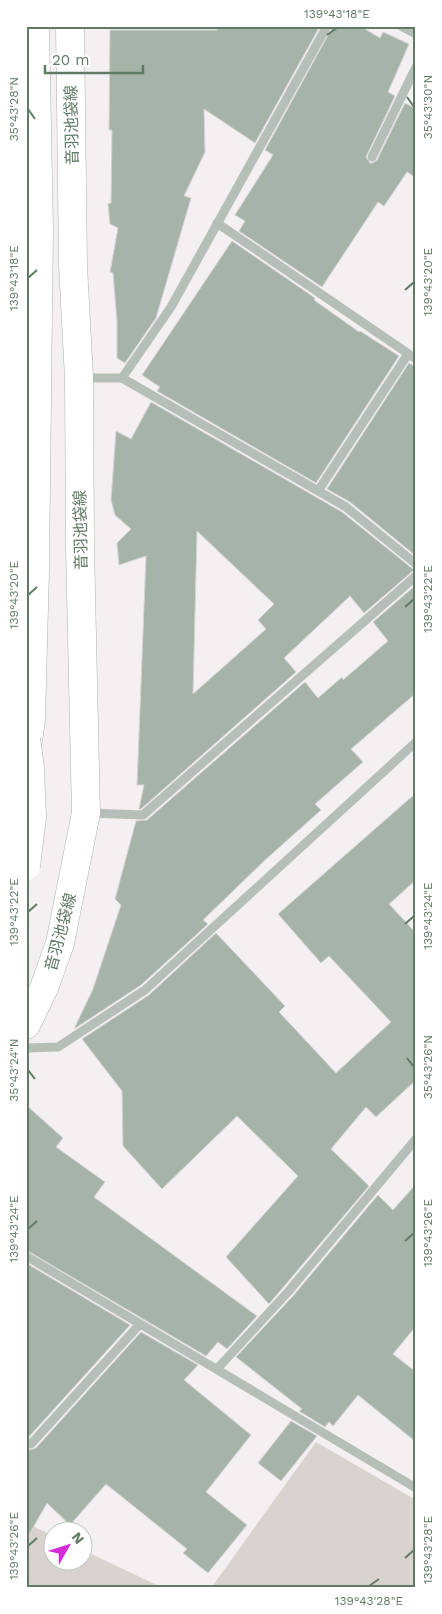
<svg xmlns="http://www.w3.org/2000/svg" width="442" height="1614" viewBox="0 0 442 1614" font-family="'Work Sans','Noto Sans JP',sans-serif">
  <rect width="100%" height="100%" fill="#f4f0f1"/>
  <g fill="#d9d3cf">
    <polygon points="316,1442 416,1500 416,1588 211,1588"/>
    <polygon points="26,1523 52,1535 52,1562 82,1562 83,1550 161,1587 26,1588"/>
  </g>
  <g fill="#a6b3a8" stroke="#d5d3d4" fill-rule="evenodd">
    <polygon points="211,26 320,26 255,143 204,109 205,152 184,196 191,198 156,318 125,363 117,358 117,321 113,273 110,272 118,228 110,224 108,204 111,203 112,130 109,130 110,30 218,30"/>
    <polygon points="333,26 360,26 380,38 383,32 409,44 388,92 395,96 366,157 370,163 373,163 377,160 405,103 416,109 416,178 407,172 384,206 378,202 322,287 239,231 245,221 235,215 273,155 265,150"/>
    <polygon points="232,241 315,298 314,300 359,332 360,331 399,356 316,483 157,391 160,387 142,375"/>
    <polygon points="409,363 416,367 416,556 350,502 327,489"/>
    <path d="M151,402L342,512L414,570L364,613L350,596L284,658L296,672L141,809H139L144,785H137L146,556L119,565L117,543L131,529L115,515L111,500L116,431L131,439ZM197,531L274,604L258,620L266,629L193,694Z"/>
    <polygon points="416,585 416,693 351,749 363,762 315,804 321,810 264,861 203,920 208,924 141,985 74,1029 93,989 121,905 115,899 136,821 147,820 305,682 318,698 342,677 343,680 388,641 373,622"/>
    <polygon points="416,793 416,880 389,904 416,933 416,1080 376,1117 366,1107 331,1149 369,1186 269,1304 226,1257 298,1176 237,1116 162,1189 123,1146 122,1091 82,1039 149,995 216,933 285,1006 279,1012 336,1073 391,1022 329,956 321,963 278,914"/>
    <polygon points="26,1105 63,1138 56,1147 105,1182 94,1197 257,1316 227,1349 218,1342 206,1356 26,1250"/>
    <polygon points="416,1184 416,1326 393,1354 416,1372 416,1442 358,1395 333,1426 329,1422 325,1427 299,1411 302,1409 236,1357 293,1296 378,1195 393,1210"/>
    <polygon points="26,1263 130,1325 26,1440"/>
    <polygon points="141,1332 198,1365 184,1380 251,1435 206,1492 247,1525 208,1573 183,1553 187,1549 106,1484 70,1525 47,1503 26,1540 26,1448 30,1450 36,1448"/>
    <polygon points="291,1421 317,1436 281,1481 258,1463"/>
  </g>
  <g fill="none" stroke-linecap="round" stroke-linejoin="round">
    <g stroke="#aab3ac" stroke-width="29">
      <g id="major">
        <polyline points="26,754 31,720 35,570 39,229 35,26"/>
        <polyline points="26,1025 44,988 60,943 86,813 80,548 79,378 73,266 70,26"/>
      </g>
    </g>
    <g stroke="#b6bfb7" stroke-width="9">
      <polyline points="401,26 416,34"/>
      <polyline points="372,157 416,67"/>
      <polyline points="217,223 416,359"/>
      <polyline points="82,378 122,378 171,307 327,26"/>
      <polyline points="122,378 346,507 416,564"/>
      <polyline points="318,491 408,354"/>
      <polyline points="89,813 143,815 416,576"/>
      <polyline points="26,1048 58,1047 145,990 416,742"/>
      <polyline points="26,1256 416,1488"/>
      <polyline points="217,1369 288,1292 416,1139"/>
      <polyline points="31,1444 140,1324"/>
    </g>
    <use href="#major" stroke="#fff" stroke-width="28"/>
    <g stroke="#aab2ac" stroke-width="29" stroke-linecap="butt">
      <polyline id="highway-bridge" points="26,739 30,768 32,817 26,866"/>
    </g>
    <use href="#highway-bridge" stroke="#fff" stroke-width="28"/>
  </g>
  <path fill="none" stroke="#607a65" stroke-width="2" d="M327,35L337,28M407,97L414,107M28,109L35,119M28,278L37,270M405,290L414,282M28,595L37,587M405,607L414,599M28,912L37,904M405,924L414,916M407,1058L414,1067M28,1070L35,1079M28,1229L37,1221M405,1241L414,1233M28,1546L37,1538M405,1558L414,1550M369,1586L379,1579"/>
  <g text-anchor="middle" stroke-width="5" stroke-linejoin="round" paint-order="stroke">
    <g font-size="16" fill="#607a65" stroke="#fff">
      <text transform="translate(71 125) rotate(-91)" y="6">音羽池袋線</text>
      <text transform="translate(80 530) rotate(-91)" y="6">音羽池袋線</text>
      <text transform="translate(60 932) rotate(-75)" y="6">音羽池袋線</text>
    </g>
  </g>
  <rect width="442" height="1614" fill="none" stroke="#ffffff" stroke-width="55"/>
  <g transform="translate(68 1546) rotate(51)"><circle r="24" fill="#ffffff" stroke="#bfcac1"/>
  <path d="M0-4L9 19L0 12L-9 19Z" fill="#d42ada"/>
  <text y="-8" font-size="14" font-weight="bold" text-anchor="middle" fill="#607a65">N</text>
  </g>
  <path d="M45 65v8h98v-8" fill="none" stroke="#607a65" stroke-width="2.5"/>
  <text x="52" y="65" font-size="15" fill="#607a65" stroke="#ffffff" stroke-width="4" paint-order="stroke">20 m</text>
  <rect x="28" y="28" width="386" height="1558" fill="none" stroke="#607a65" stroke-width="2"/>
  <g font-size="12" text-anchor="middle" fill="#607a65">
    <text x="337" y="18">139°43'18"E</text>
    <text transform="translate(428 107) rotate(-90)" y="4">35°43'30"N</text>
    <text transform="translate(14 109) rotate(-90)" y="4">35°43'28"N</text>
    <text transform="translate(14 278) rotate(-90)" y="4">139°43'18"E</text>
    <text transform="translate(428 282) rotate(-90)" y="4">139°43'20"E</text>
    <text transform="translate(14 595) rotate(-90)" y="4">139°43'20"E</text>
    <text transform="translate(428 599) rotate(-90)" y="4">139°43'22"E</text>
    <text transform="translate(14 912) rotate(-90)" y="4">139°43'22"E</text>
    <text transform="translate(428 916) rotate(-90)" y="4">139°43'24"E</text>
    <text transform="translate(428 1067) rotate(-90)" y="4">35°43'26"N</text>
    <text transform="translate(14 1070) rotate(-90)" y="4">35°43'24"N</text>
    <text transform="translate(14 1229) rotate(-90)" y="4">139°43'24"E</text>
    <text transform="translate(428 1233) rotate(-90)" y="4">139°43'26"E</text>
    <text transform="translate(14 1546) rotate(-90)" y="4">139°43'26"E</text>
    <text transform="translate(428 1550) rotate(-90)" y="4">139°43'28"E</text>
    <text x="369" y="1605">139°43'28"E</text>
  </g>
</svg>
